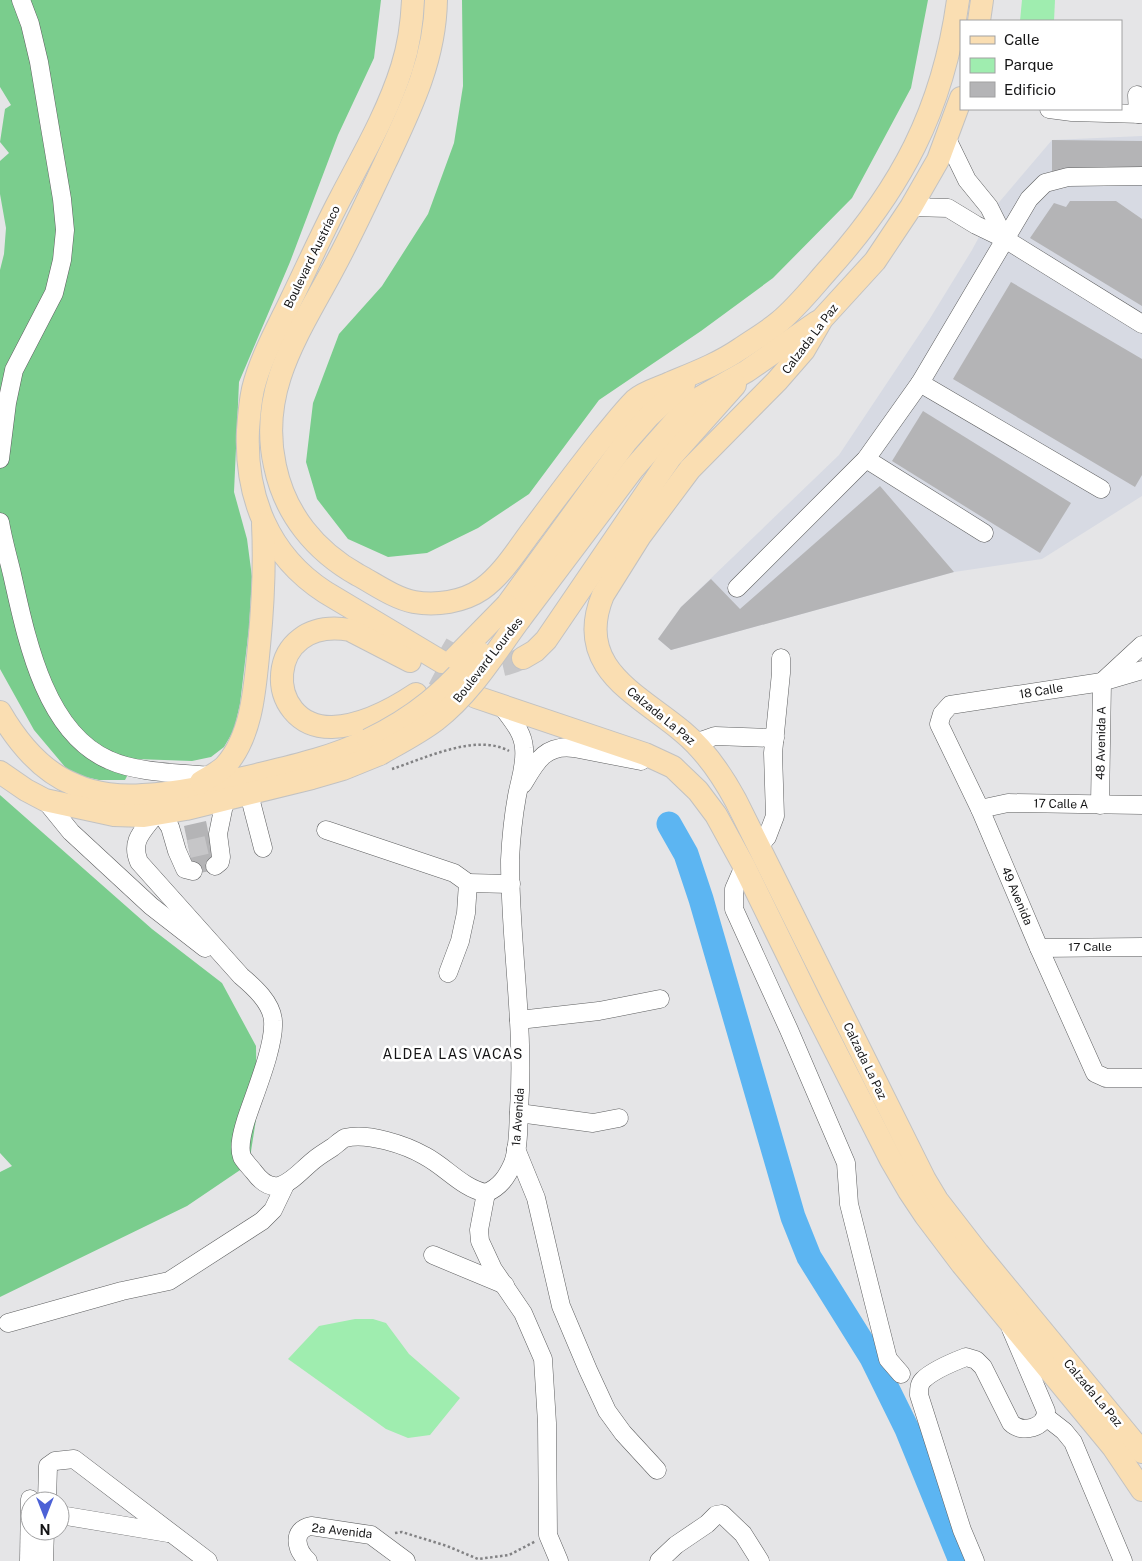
<svg xmlns="http://www.w3.org/2000/svg" width="1142" height="1561" viewBox="0 0 1142 1561" font-family="'Public Sans',sans-serif">
  <rect width="100%" height="100%" fill="#e5e5e7"/>
  <polygon fill="#d7dae3" points="1142,136 1142,496 1042,559 954,572 671,650 658,639 681,607 839,455 929,320 972,250 995,207 1052,140"/>
  <g fill="#9fedaf">
    <polygon points="1022,0 1055,0 1054,21 1020,21"/>
    <polygon points="355,1319 373,1319 386,1323 409,1354 460,1398 430,1435 408,1438 386,1429 288,1359 319,1326"/>
  </g>
  <g fill="#7acd8d">
    <polygon points="0,0 381,0 374,58 338,135 290,262 239,382 234,492 247,539 252,577 249,628 240,704 234,730 224,747 211,757 192,761 136,759 125,780 99,780 71,774 34,730 0,669 0,270 4,254 6,228 0,194 0,161 9,153 0,142 5,109 11,105 0,87"/>
    <polygon points="462,0 928,0 911,88 852,198 773,278 701,331 599,400 529,494 478,528 427,553 388,557 348,539 317,499 306,462 313,403 339,334 382,286 428,214 454,143 463,86"/>
    <polygon points="0,795 152,929 222,983 256,1046 257,1113 249,1164 187,1206 0,1297 0,1172 12,1166 0,1153"/>
  </g>
  <g fill="none" stroke-linecap="round" stroke-linejoin="round">
    <polyline stroke="#5cb5f2" stroke-width="25" points="669,824 686,854 701,899 793,1217 809,1257 872,1358 907,1429 961,1561"/>
  </g>
  <g fill="#b4b4b6">
    <polygon points="1052,140 1142,141 1142,172 1052,174"/>
    <polygon points="1070,201 1116,201 1142,219 1142,306 1030,238 1054,203 1066,207"/>
    <polygon points="1011,282 1142,359 1142,475 1135,487 953,379"/>
    <polygon points="923,411 1071,503 1040,553 892,461"/>
    <polygon points="880,486 954,572 671,650 658,639 681,607 711,579 740,609"/>
    <polygon points="206,821 216,870 194,874 184,826"/>
  </g>
  <g fill="none" stroke-linecap="round" stroke-linejoin="round">
    <polyline stroke="#c6c6c8" stroke-width="18" stroke-dasharray="18 9" stroke-linecap="butt" points="189,849 211,844"/>
    <g stroke="#c6c6c8" stroke-width="22" stroke-dasharray="22 11" stroke-linecap="butt">
      <path d="M441,648C472,666 488,674 523,658"/>
      <polyline points="434,674 466,691"/>
    </g>
    <g stroke="#5e5f60" stroke-width="19">
      <g id="minor">
        <polyline points="1137,95 1138,114"/>
        <polyline points="1049,109 1072,112 1142,114"/>
        <polyline points="947,139 967,180 989,207 1005,239"/>
        <polyline points="911,207 948,208 976,225 1005,239 1142,324"/>
        <polyline points="920,383 1101,489"/>
        <polyline points="0,459 7,403 14,370 54,293 62,260 65,230 62,199 39,62 30,24 21,0"/>
        <polyline points="866,459 984,533"/>
        <path d="M0,522C3,540 8,557 12,574C26,636 44,732 109,760C137,773 180,773 210,776"/>
        <polyline points="737,588 866,459 920,383 1029,199 1045,183 1068,177 1142,176"/>
        <polyline points="1142,670 1102,682 950,705 942,714 939,724 980,809 1039,948 1095,1073 1106,1078 1142,1078"/>
        <polyline points="695,743 715,736 775,738"/>
        <path d="M523,784C536,762 545,744 574,748L641,761"/>
        <polyline points="249,794 263,848"/>
        <polyline points="45,800 71,832 151,906 205,948"/>
        <polyline points="1100,805 1102,682 1142,645"/>
        <polyline points="980,809 1008,803 1142,805"/>
        <polyline points="161,814 170,827 177,851 185,869 193,871"/>
        <path d="M155,815C143,831 130,841 139,862L241,976C254,987 272,1003 273,1021C275,1046 254,1095 246,1120C243,1130 238,1146 242,1157C245,1162 250,1167 254,1172C277,1203 294,1176 314,1160C320,1155 327,1151 333,1147C337,1144 341,1140 345,1138C367,1132 406,1145 425,1156C446,1167 462,1188 486,1193"/>
        <polyline points="326,830 454,873 468,883 466,913 460,941 448,973"/>
        <polyline points="759,846 767,837 775,816 773,753 781,673 781,658"/>
        <polyline points="215,866 220,862 221,857 218,834 225,800"/>
        <polyline points="744,866 734,889 734,909 789,1030 846,1163 849,1204 888,1359 901,1374"/>
        <polyline points="468,883 511,884"/>
        <polyline points="1039,948 1142,947"/>
        <polyline points="519,1020 599,1011 660,999"/>
        <polyline points="519,1113 593,1123 619,1118"/>
        <polyline points="516,1149 536,1198 561,1306 588,1370 607,1411 623,1433 657,1470"/>
        <path d="M486,1193C500,1187 507,1177 513,1163C519,1147 518,1128 519,1110C525,1027 510,944 510,860C511,838 513,818 517,796C520,780 526,764 524,748C523,731 510,718 501,705"/>
        <polyline points="486,1193 479,1230 480,1241 493,1269 523,1313 543,1359 547,1423 548,1535 559,1561"/>
        <polyline points="433,1255 505,1285"/>
        <polyline points="8,1323 122,1291 169,1281 262,1221 273,1210 285,1185"/>
        <polyline points="1046,1417 1064,1431 1073,1442 1123,1561"/>
        <polyline points="47,1501 48,1466 55,1461 74,1459 208,1561"/>
        <polyline points="60,1515 168,1533"/>
        <polyline points="29,1561 30,1499"/>
        <polyline points="44,1561 45,1531"/>
        <path d="M308,1561C296,1550 291,1530 311,1526L371,1535L406,1561"/>
        <polyline points="659,1561 676,1545 707,1524 716,1515 722,1514 743,1534 760,1561"/>
        <path d="M975,1561L962,1530L919,1395C919,1389 919,1384 923,1380C933,1370 953,1362 966,1357L976,1360L983,1367L1011,1423C1022,1434 1046,1428 1046,1411L1011,1329"/>
      </g>
    </g>
    <g stroke="#c2c2c2" stroke-width="24">
      <g id="major">
        <path d="M413,0C412,23 409,45 402,67C388,112 363,155 341,197C323,231 307,267 290,302C277,329 260,360 253,389C250,402 249,416 248,430C245,496 268,555 325,592L442,662"/>
        <path d="M436,0C435,60 410,110 385,163C368,199 352,234 333,269C299,333 258,389 275,466C285,514 315,551 358,575C375,584 394,598 414,602C436,606 463,602 482,589C503,574 517,550 533,529C556,498 579,467 604,436C614,424 624,411 635,400C644,392 659,388 670,383C694,373 718,364 740,349C753,340 767,332 779,322C797,307 812,288 827,271C901,189 943,110 958,0"/>
        <polyline points="979,21 982,0"/>
        <path d="M961,98L938,160L911,207L875,261L822,319L804,350L777,381L690,469L640,536L603,595C573,668 638,694 683,732C706,751 722,775 736,801L925,1180L937,1200L978,1253L1142,1452"/>
        <polyline points="520,619 633,469 679,417 701,397 747,371 817,322"/>
        <polyline points="498,622 507,605 626,442 648,417 684,384"/>
        <polyline points="523,658 535,651 546,640 670,458 735,385"/>
        <path d="M410,661L350,630C263,615 262,728 332,727C362,726 392,710 416,694"/>
        <polyline points="476,697 645,754 673,767 698,791 716,815 744,866 810,1001 891,1160 909,1191 925,1215 962,1264 1113,1447 1142,1490"/>
        <path d="M0,712C18,743 42,772 75,785C95,794 122,797 143,795C179,793 214,785 248,777C289,767 331,758 368,740"/>
        <polyline points="0,772 26,790 45,800 114,815 144,816 186,809 312,778 343,769 380,754"/>
        <path d="M201,782C209,777 220,772 226,765C253,734 255,685 259,646C263,605 265,565 263,524"/>
      </g>
    </g>
    <g stroke="#828284" stroke-width="2.5" stroke-dasharray="2.5 2.5" stroke-linecap="butt">
      <path d="M392,769C426,758 476,733 509,751"/>
      <polyline points="395,1533 402,1532 447,1546 478,1559 509,1555 536,1541"/>
    </g>
    <use href="#minor" stroke="#fff" stroke-width="18"/>
    <use href="#major" stroke="#fadeb2" stroke-width="22"/>
    <g stroke="#c2c2c2" stroke-width="24" stroke-linecap="butt">
      <g id="major-bridge">
        <polyline points="455,658 507,605"/>
        <path d="M368,740C417,716 444,692 479,652"/>
        <path d="M380,754C399,743 419,733 436,720C471,693 495,653 520,619"/>
      </g>
    </g>
    <use href="#major-bridge" stroke="#fadeb2" stroke-width="22"/>
  </g>
  <g text-anchor="middle" stroke-width="5" stroke-linejoin="round" paint-order="stroke">
    <g font-size="12" fill="#151516" stroke="#fff">
      <text transform="translate(312 257) rotate(-64)" y="4">Boulevard Austríaco</text>
      <text transform="translate(810 339) rotate(-53)" y="4">Calzada La Paz</text>
      <text transform="translate(488 660) rotate(-52)" y="4">Boulevard Lourdes</text>
      <text transform="translate(1041 691) rotate(-9)" y="4">18 Calle</text>
      <text transform="translate(661 716) rotate(39)" y="4">Calzada La Paz</text>
      <text transform="translate(1101 743) rotate(-89)" y="4">48 Avenida A</text>
      <text transform="translate(1061 804) rotate(1)" y="4">17 Calle A</text>
      <text transform="translate(1017 896) rotate(67)" y="4">49 Avenida</text>
      <text x="1090" y="951">17 Calle</text>
      <text transform="translate(865 1061) rotate(64)" y="4">Calzada La Paz</text>
      <text transform="translate(518 1117) rotate(-86)" y="4">1a Avenida</text>
      <text transform="translate(1093 1393) rotate(50)" y="4">Calzada La Paz</text>
      <text transform="translate(342 1531) rotate(6)" y="4">2a Avenida</text>
    </g>
    <g font-size="14" letter-spacing="1" fill="#151516" stroke="#fff">
      <text x="453" y="1059">ALDEA LAS VACAS</text>
    </g>
  </g>
  <rect x="960" y="20" width="162" height="90" fill="#ffffff" stroke="#a1a1a2"/>
  <rect x="970" y="36" width="25" height="8" fill="#fadeb2" stroke="#a1a1a2"/>
  <text x="1004" y="45" font-size="15" fill="#151516">Calle</text>
  <rect x="970" y="58" width="25" height="15" fill="#9fedaf" stroke="#a1a1a2"/>
  <text x="1004" y="70" font-size="15" fill="#151516">Parque</text>
  <rect x="970" y="82" width="25" height="15" fill="#b4b4b6" stroke="#a1a1a2"/>
  <text x="1004" y="95" font-size="15" fill="#151516">Edificio</text>
  <g transform="translate(45 1516) rotate(180)"><circle r="24" fill="#ffffff" stroke="#a1a1a2"/>
  <path d="M0-4L9 19L0 12L-9 19Z" fill="#4c61d6"/>
  <text y="-8" font-size="14" font-weight="bold" text-anchor="middle" fill="#151516">N</text>
  </g>
</svg>
